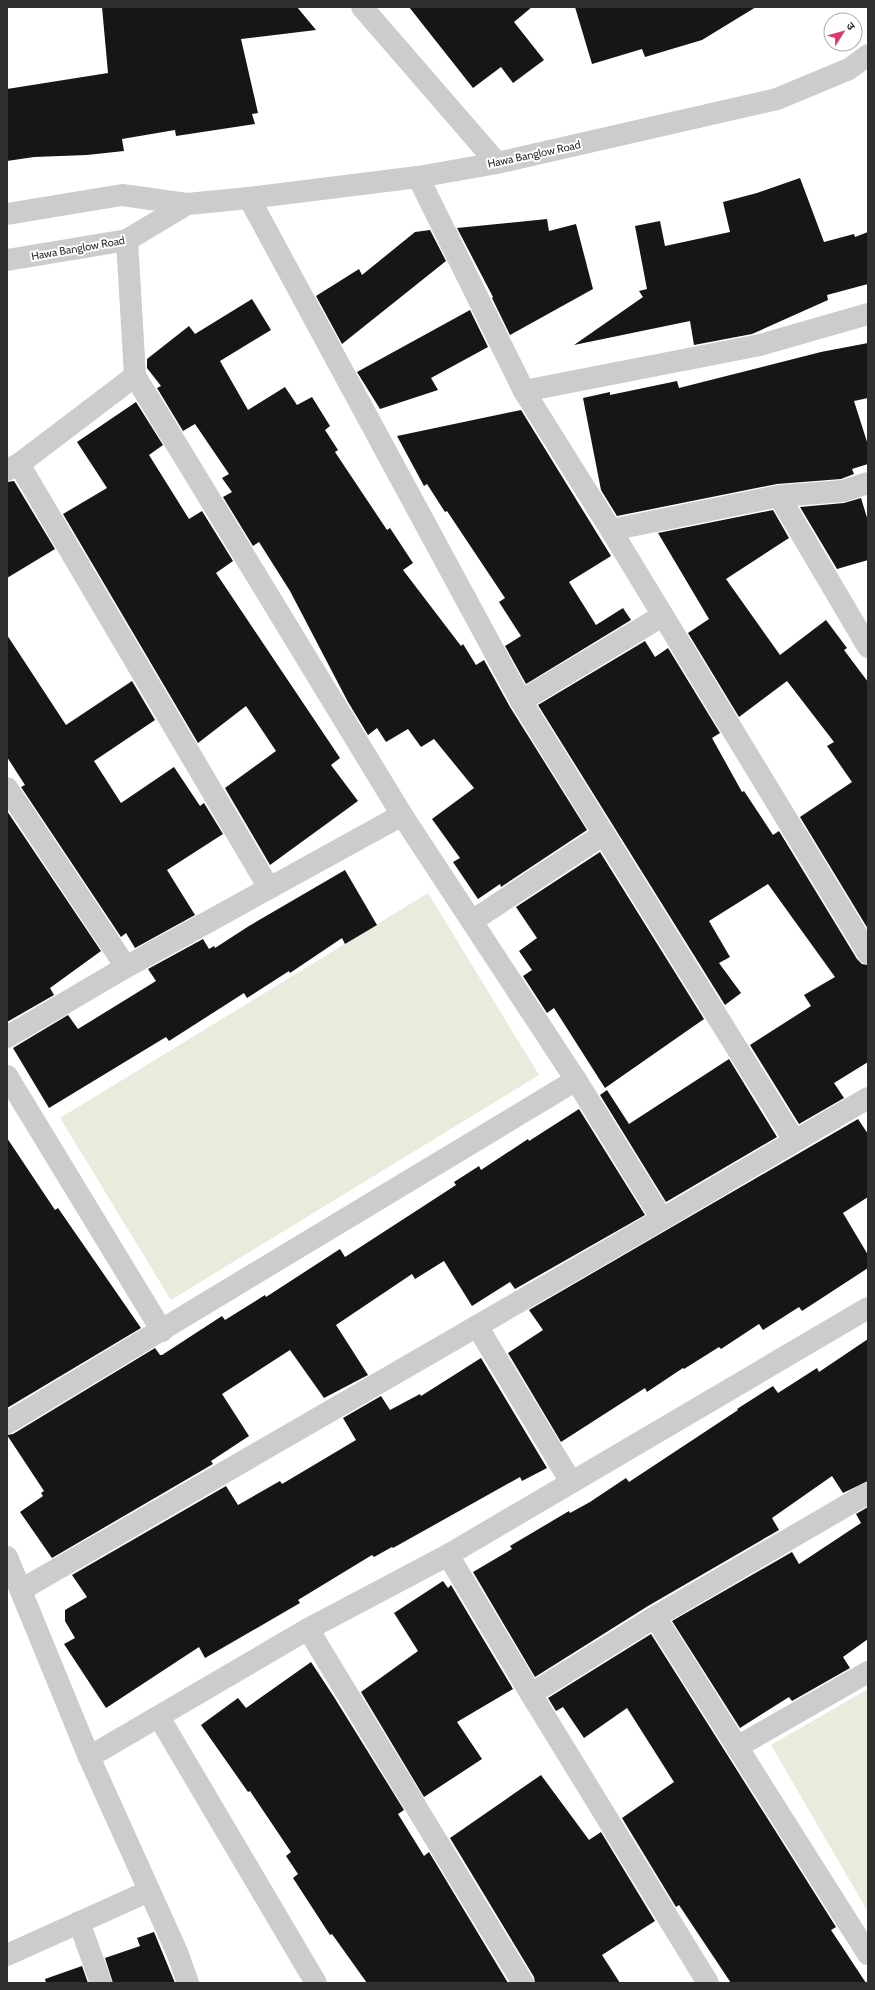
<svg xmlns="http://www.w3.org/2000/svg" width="875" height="1990" viewBox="0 0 875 1990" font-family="Cabin,'Noto Sans Devanagari',sans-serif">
  <rect width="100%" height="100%" fill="#fff"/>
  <g fill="#e9ecdd">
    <polygon points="428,893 539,1075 171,1300 60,1118"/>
    <polygon points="868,1689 868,1912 771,1745"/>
  </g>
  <g fill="#161616">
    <polygon points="102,7 297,7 316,30 241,39 258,113 252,114 255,124 176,136 175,130 122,139 124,151 87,155 34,157 7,161 7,89 108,73"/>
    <polygon points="409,7 532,7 514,22 544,60 513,83 501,67 473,88"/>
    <polygon points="575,7 756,7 702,40 645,57 642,49 592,64"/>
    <polygon points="800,178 824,242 854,234 855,237 868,232 868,284 827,295 828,300 752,334 694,345 690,321 574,345 643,297 639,291 647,289 635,226 660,221 665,246 730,232 723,202 757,193"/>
    <polygon points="547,219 549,231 576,224 593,289 510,335 492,298 493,297 457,228"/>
    <polygon points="430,230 446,261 342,344 316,296 359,269 362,275 415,232"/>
    <polygon points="252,299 271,330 220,361 248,410 285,387 297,405 312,397 330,426 325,430 338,450 335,452 387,530 390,528 413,563 403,570 461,646 463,644 476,665 484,660 510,707 587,830 501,887 500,884 478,899 453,862 460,858 432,819 474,788 434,739 421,747 408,729 386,742 377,728 368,735 348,702 290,591 259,542 253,546 223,497 232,492 222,478 229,474 195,424 183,431 157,388 161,386 147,368 147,359 189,326 195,334"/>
    <polygon points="470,310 488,347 431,378 438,390 380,409 357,372"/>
    <polygon points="868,343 868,398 854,401 868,445 868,464 852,469 854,474 841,479 777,484 617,516 601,490 583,398 610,392 610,395 677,381 679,388 821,352"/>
    <polygon points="136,402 163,445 149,455 189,519 202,511 233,561 216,573 340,758 331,765 358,801 270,865 225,788 276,751 246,706 198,743 63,514 107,488 77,442"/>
    <polygon points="521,410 611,556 569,582 596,625 623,608 631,620 526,684 505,646 521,636 499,602 505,598 447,511 445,512 427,484 424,486 397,436"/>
    <polygon points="14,481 55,549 7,578 7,482"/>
    <polygon points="861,498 868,521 868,560 837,569 800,507 844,503"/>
    <polygon points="773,510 789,538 726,579 780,655 826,620 847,648 844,650 868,682 868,929 800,817 852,782 827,746 834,742 787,681 739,717 688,633 709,619 658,533"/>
    <polygon points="7,635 66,725 132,681 155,720 94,761 121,803 174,767 200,806 204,803 223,834 167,870 195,915 135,948 126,933 121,937 21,787 25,785 7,757"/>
    <polygon points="645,641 655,657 668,648 720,733 712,738 742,792 744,791 773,835 779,831 857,959 862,964 868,965 868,1062 834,1083 844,1098 799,1124 750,1045 811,1006 804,995 835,977 768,884 709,921 730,957 719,963 741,993 725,1005 538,705"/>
    <polygon points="7,811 101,951 50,988 54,995 7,1022"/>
    <polygon points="600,852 704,1019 605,1088 554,1008 547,1013 523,976 532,970 519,951 537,938 516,907"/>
    <polygon points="345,870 377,925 345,944 342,938 290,973 289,971 247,998 244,993 169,1041 166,1037 49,1108 13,1048 68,1015 78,1029 156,981 148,969 203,939 209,949 214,946 215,948 249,926"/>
    <polygon points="729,1059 777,1137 666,1202 600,1095 607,1090 629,1124"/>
    <polygon points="579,1109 645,1215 515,1289 510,1282 472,1306 444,1261 415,1279 412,1274 336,1325 368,1375 324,1398 290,1350 222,1394 249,1436 211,1461 213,1464 52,1558 20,1512 43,1496 41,1493 44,1491 7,1435 13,1434 155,1348 160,1355 162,1355 222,1316 225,1320 265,1295 266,1297 340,1249 345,1257 456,1185 454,1182 479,1166 481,1170 528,1139 529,1141"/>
    <polygon points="858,1119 868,1134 868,1197 843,1213 868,1255 868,1268 802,1311 799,1307 763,1330 759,1324 721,1349 719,1347 684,1369 683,1368 647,1392 645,1388 561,1442 508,1353 543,1330 529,1310"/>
    <polygon points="7,1138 55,1210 58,1208 141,1328 7,1408"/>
    <polygon points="868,1339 868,1481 843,1493 832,1476 772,1518 779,1530 648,1606 535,1677 473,1572 512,1549 510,1546 569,1511 570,1513 590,1502 626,1478 629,1482 738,1410 737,1409 773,1386 778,1393 817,1368 819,1372"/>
    <polygon points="481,1358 547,1468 522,1481 520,1477 393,1548 392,1547 374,1557 372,1555 298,1600 300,1603 205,1658 199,1647 106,1708 64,1644 75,1638 65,1621 65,1610 87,1597 72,1575 226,1486 238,1505 280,1481 282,1484 356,1440 343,1418 381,1396 390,1410 420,1394 421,1396"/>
    <polygon points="868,1507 868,1639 843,1657 850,1668 792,1701 789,1697 740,1728 672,1621 792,1552 799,1564 861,1523 856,1514"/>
    <polygon points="443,1581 448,1588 451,1585 513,1689 457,1722 482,1759 424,1797 361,1692 418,1651 394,1613"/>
    <polygon points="651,1634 836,1927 831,1930 866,1983 731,1983 679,1905 676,1907 622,1818 674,1782 627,1708 584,1738 563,1707 556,1711 548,1698"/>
    <polygon points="311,1662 334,1697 404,1810 398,1814 424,1856 429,1852 508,1983 367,1983 332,1934 330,1935 293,1878 298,1874 286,1856 291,1852 250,1791 248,1792 201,1725 238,1698 246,1708"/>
    <polygon points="541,1775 589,1840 601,1832 655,1921 602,1955 620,1983 535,1983 534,1977 450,1838"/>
    <polygon points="154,1932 175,1983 113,1983 105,1958 140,1946 137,1938"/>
    <polygon points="82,1966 88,1983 46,1983 45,1979"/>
  </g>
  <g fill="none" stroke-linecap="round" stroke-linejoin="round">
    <g stroke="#ccc" stroke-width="22">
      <polyline points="362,7 497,163"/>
      <polyline points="418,177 524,391 611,530 868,953"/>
      <polyline points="249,198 521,701 794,1140"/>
      <polyline points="127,240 135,376 402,815 576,1080 662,1219"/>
      <polyline points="524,391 760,345 868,314"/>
      <polyline points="19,464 269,888"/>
      <polyline points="7,470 19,464 135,376"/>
      <polyline points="779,496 868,647"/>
      <polyline points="611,530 779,496 843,491 868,483"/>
      <polyline points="521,701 662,616"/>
      <polyline points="7,788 126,967"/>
      <polyline points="472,921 604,834"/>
      <polyline points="7,1037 126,967 402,815"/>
      <polyline points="7,1076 162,1331"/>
      <polyline points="477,1326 571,1482"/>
      <polyline points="7,1423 576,1080"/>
      <polyline points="448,1555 531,1694 708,1983"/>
      <polyline points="7,1557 89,1757 177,1952 188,1983"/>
      <polyline points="21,1590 662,1219 868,1098"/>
      <polyline points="655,1617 868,1954"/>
      <polyline points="308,1629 523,1983"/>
      <polyline points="531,1694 655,1617 868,1493"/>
      <polyline points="159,1717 316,1983"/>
      <polyline points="737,1747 868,1672"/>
      <polyline points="89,1757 308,1629 448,1555 868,1308"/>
      <polyline points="79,1922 101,1983"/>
      <polyline points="7,1955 149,1891"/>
    </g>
    <g stroke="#ccc" stroke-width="22">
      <polyline points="7,214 122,195 187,204 249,198 418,177 497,163 777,99 849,69 868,55"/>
      <polyline points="7,260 127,240 187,204"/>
    </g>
  </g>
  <g text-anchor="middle" stroke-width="4" stroke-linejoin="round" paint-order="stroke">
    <g font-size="11" fill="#2f2f2f" stroke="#fff">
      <text transform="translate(534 154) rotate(-12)" y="4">Hawa Banglow Road</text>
      <text transform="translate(78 248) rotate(-10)" y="4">Hawa Banglow Road</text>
    </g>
  </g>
  <rect width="875" height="1990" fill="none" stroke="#2f2f2f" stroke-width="16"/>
  <g transform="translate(843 32) rotate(53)"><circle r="19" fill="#ffffff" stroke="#acacac"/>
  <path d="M0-3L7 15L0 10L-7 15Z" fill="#e03770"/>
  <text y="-6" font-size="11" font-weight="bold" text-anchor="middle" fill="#2f2f2f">उ</text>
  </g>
</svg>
